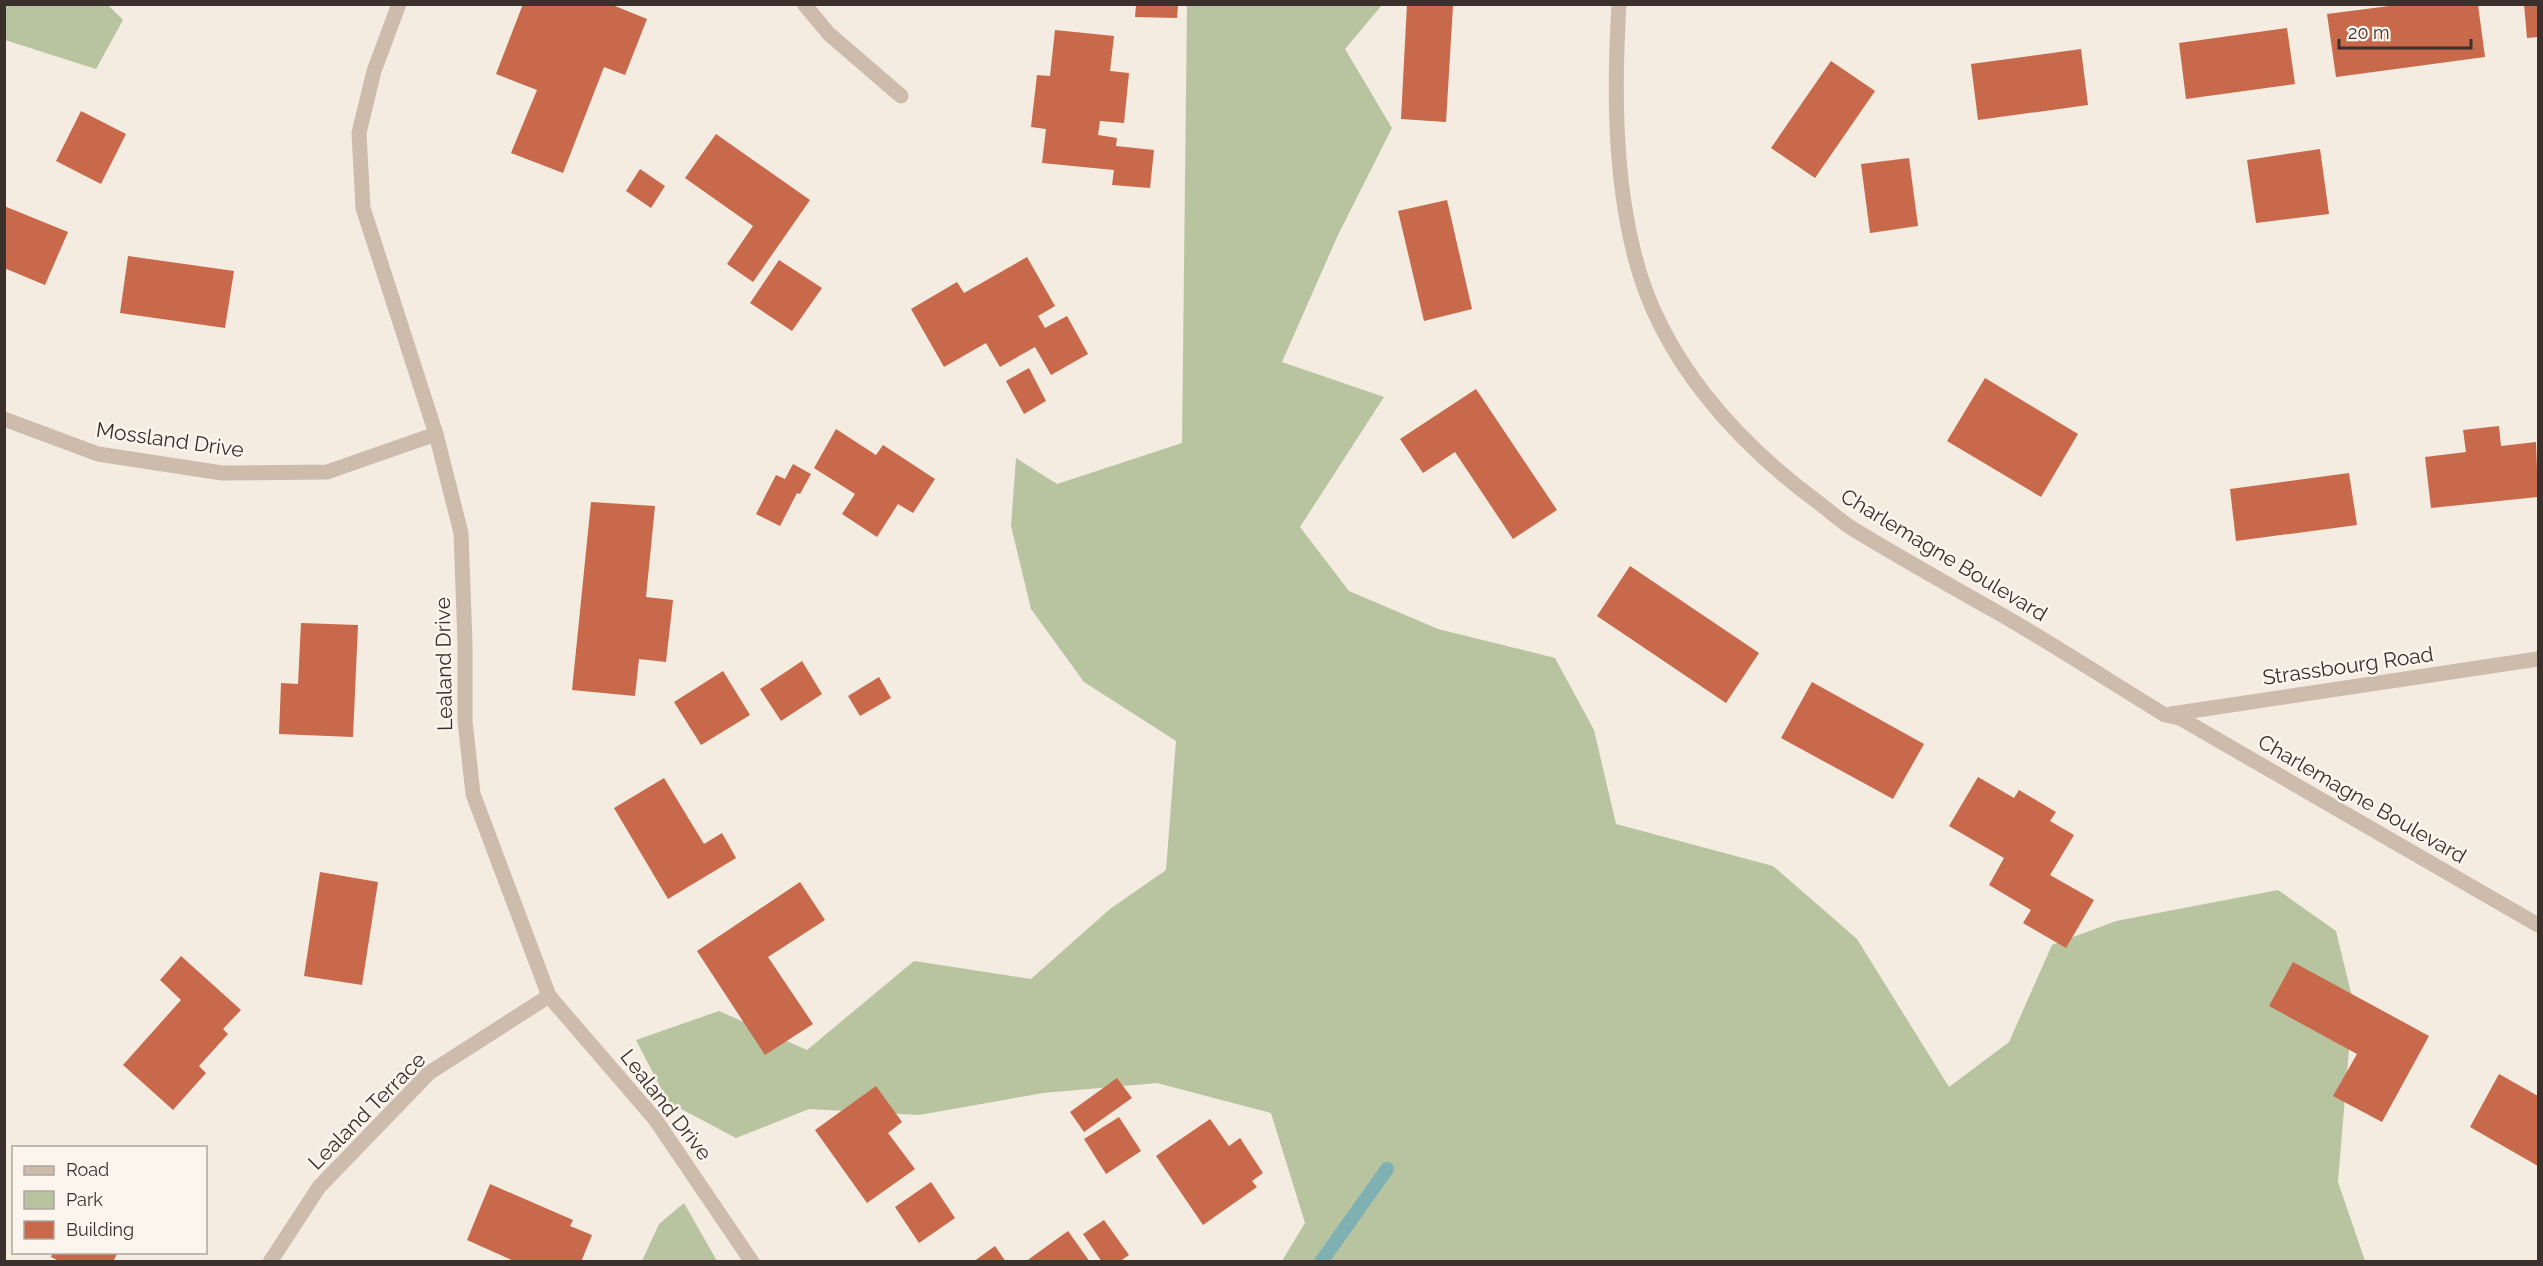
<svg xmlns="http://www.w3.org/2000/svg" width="2543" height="1266" viewBox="0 0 2543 1266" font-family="Raleway,sans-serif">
  <rect width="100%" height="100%" fill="#f4ebe1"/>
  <g fill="#b8c4a0">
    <polygon points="5,4 108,5 123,20 96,69 5,40"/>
    <polygon points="1187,5 1382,5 1345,49 1392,128 1338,235 1282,362 1384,397 1300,527 1349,591 1438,629 1555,658 1594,730 1616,824 1773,866 1857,939 1949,1087 2009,1042 2052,945 2116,921 2278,890 2336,931 2353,1001 2338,1182 2365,1261 1282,1261 1305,1223 1271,1113 1157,1083 1043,1093 919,1115 809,1109 736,1138 668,1102 636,1040 719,1011 807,1050 914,961 1031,979 1110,909 1166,870 1176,741 1084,682 1031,609 1011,526 1016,458 1057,484 1182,443"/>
    <polygon points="684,1203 717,1261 642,1261 659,1224"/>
  </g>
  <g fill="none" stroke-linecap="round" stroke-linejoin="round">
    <polyline stroke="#7fb0b2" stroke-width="14" points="1321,1262 1387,1169"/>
  </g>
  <g fill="#c8694b">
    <polygon points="523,4 610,4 647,19 625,75 604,67 563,173 511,153 537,90 496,74"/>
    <polygon points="1407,4 1453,6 1446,122 1401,119"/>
    <polygon points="2524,4 2538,4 2538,37 2527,38"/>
    <polygon points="1136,5 1178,5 1177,18 1135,17"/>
    <polygon points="2397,5 2478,5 2485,57 2336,77 2327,14"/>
    <polygon points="2287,28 2295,84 2186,99 2179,43"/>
    <polygon points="1055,30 1114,36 1110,71 1129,73 1124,123 1100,121 1098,135 1117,138 1116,146 1154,150 1150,188 1112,185 1114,170 1042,163 1046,129 1031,127 1037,75 1050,76"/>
    <polygon points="2081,49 2088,105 1978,120 1971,64"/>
    <polygon points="1831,61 1875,91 1815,178 1771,148"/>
    <polygon points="81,111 126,134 101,184 56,161"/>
    <polygon points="716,134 810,200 753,282 727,264 753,226 685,178"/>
    <polygon points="2320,149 2329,214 2256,223 2247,160"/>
    <polygon points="1909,158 1918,226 1870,233 1861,164"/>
    <polygon points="640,169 665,186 651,208 626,191"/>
    <polygon points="1447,200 1472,309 1424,321 1398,211"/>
    <polygon points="4,206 68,232 45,285 4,268"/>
    <polygon points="128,256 234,271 225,328 120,313"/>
    <polygon points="1027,257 1055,306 1038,316 1045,328 1067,316 1088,354 1051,375 1035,347 1000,367 986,343 944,367 911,309 957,282 964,293"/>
    <polygon points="779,260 822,288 792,331 750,303"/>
    <polygon points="1029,368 1046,401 1024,414 1006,381"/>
    <polygon points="1985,378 2078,434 2041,497 1947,441"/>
    <polygon points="1476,389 1557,510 1513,539 1455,452 1423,473 1400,439"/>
    <polygon points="2499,426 2501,446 2536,442 2538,497 2431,508 2425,457 2466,452 2463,430"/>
    <polygon points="836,429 876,455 883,445 935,479 913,513 898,504 877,537 842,514 855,494 814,468"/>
    <polygon points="793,464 811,474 800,494 797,493 780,526 756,514 776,475 785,479"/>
    <polygon points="2349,473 2357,525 2236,541 2230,489"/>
    <polygon points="591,502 655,506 646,597 673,600 666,662 639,659 635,696 572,690"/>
    <polygon points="1630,566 1759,653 1726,703 1597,616"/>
    <polygon points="301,623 358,625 353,737 279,734 281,683 298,684"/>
    <polygon points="802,661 822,694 781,721 760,689"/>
    <polygon points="723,671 750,715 701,745 674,702"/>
    <polygon points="879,677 891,698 860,716 848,696"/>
    <polygon points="1812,682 1924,744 1893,799 1781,738"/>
    <polygon points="1978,777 2014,798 2019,790 2056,812 2050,821 2074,835 2050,875 2094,900 2066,948 2023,923 2031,910 1989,885 2004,858 1949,826"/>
    <polygon points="664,778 704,844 722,833 736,858 668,899 614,808"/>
    <polygon points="320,872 378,882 362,985 304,976"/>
    <polygon points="800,882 825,920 768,957 813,1024 765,1055 697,951"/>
    <polygon points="181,956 241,1010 223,1029 228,1034 199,1066 206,1073 173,1110 123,1065 181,1000 160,980"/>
    <polygon points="2293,962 2429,1036 2382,1122 2333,1096 2357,1054 2269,1006"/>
    <polygon points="2499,1074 2538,1096 2538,1166 2470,1127"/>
    <polygon points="1117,1078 1132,1098 1084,1132 1070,1112"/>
    <polygon points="876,1086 902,1122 888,1133 915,1169 867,1203 815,1130"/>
    <polygon points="1119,1117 1141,1151 1106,1174 1084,1139"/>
    <polygon points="1210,1119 1229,1146 1240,1138 1263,1173 1252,1181 1257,1187 1203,1225 1156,1156"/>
    <polygon points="931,1182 955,1218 919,1243 895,1207"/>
    <polygon points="490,1184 573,1220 570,1226 592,1235 581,1262 516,1262 467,1240"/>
    <polygon points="1104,1220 1129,1255 1119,1262 1102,1262 1083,1234"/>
    <polygon points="1068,1231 1090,1262 1025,1262"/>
    <polygon points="995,1246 1006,1262 973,1262"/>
    <polygon points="53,1252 118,1252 113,1262 61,1262 51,1257"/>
  </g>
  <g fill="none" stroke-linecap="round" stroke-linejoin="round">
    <g stroke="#cdbbac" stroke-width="15">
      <polyline points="399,4 374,71 359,133 363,208 436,434 461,533 465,643 465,721 473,794 549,996 655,1119 752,1262"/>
      <polyline points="804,4 829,34 901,96"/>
      <path d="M1619,4C1614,88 1614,176 1635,257C1661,359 1736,442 1819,503C1832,513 1844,524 1858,532C1906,561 1954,588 2002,615C2057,647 2111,682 2165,715L2180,718L2538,925"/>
      <polyline points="4,419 98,454 222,473 327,472 436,434"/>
      <polyline points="2171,714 2538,659"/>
      <polyline points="270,1262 319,1187 429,1073 549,996"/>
    </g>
  </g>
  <g text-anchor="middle" stroke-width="5" stroke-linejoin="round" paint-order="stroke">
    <g font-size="21" fill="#3b302b" stroke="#fbf5ee">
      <text transform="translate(170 440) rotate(8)" y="7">Mossland Drive</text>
      <text transform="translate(1944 555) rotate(31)" y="7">Charlemagne Boulevard</text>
      <text transform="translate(444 664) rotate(-91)" y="7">Lealand Drive</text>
      <text transform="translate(2348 666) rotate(-8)" y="7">Strassbourg Road</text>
      <text transform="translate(2362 799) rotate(30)" y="7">Charlemagne Boulevard</text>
      <text transform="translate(666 1105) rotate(52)" y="7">Lealand Drive</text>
      <text transform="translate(367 1111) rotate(-45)" y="7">Lealand Terrace</text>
    </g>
  </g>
  <rect width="2543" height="1266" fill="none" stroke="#3b302b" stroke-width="12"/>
  <rect x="12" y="1146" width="195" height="108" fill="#fbf5ee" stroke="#aea6a0" stroke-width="1.5"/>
  <rect x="24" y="1166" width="30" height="9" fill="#cdbbac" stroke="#aea6a0" stroke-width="1.5"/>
  <text x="66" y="1176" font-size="18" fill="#3b302b">Road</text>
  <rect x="24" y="1191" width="30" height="18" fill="#b8c4a0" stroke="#aea6a0" stroke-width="1.5"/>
  <text x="66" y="1206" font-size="18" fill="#3b302b">Park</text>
  <rect x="24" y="1221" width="30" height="18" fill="#c8694b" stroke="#aea6a0" stroke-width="1.5"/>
  <text x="66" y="1236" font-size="18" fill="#3b302b">Building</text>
  <path d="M2339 39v9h132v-9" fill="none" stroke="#3b302b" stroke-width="3"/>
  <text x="2348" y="39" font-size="18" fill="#3b302b" stroke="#fbf5ee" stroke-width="4.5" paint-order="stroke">20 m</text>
</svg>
